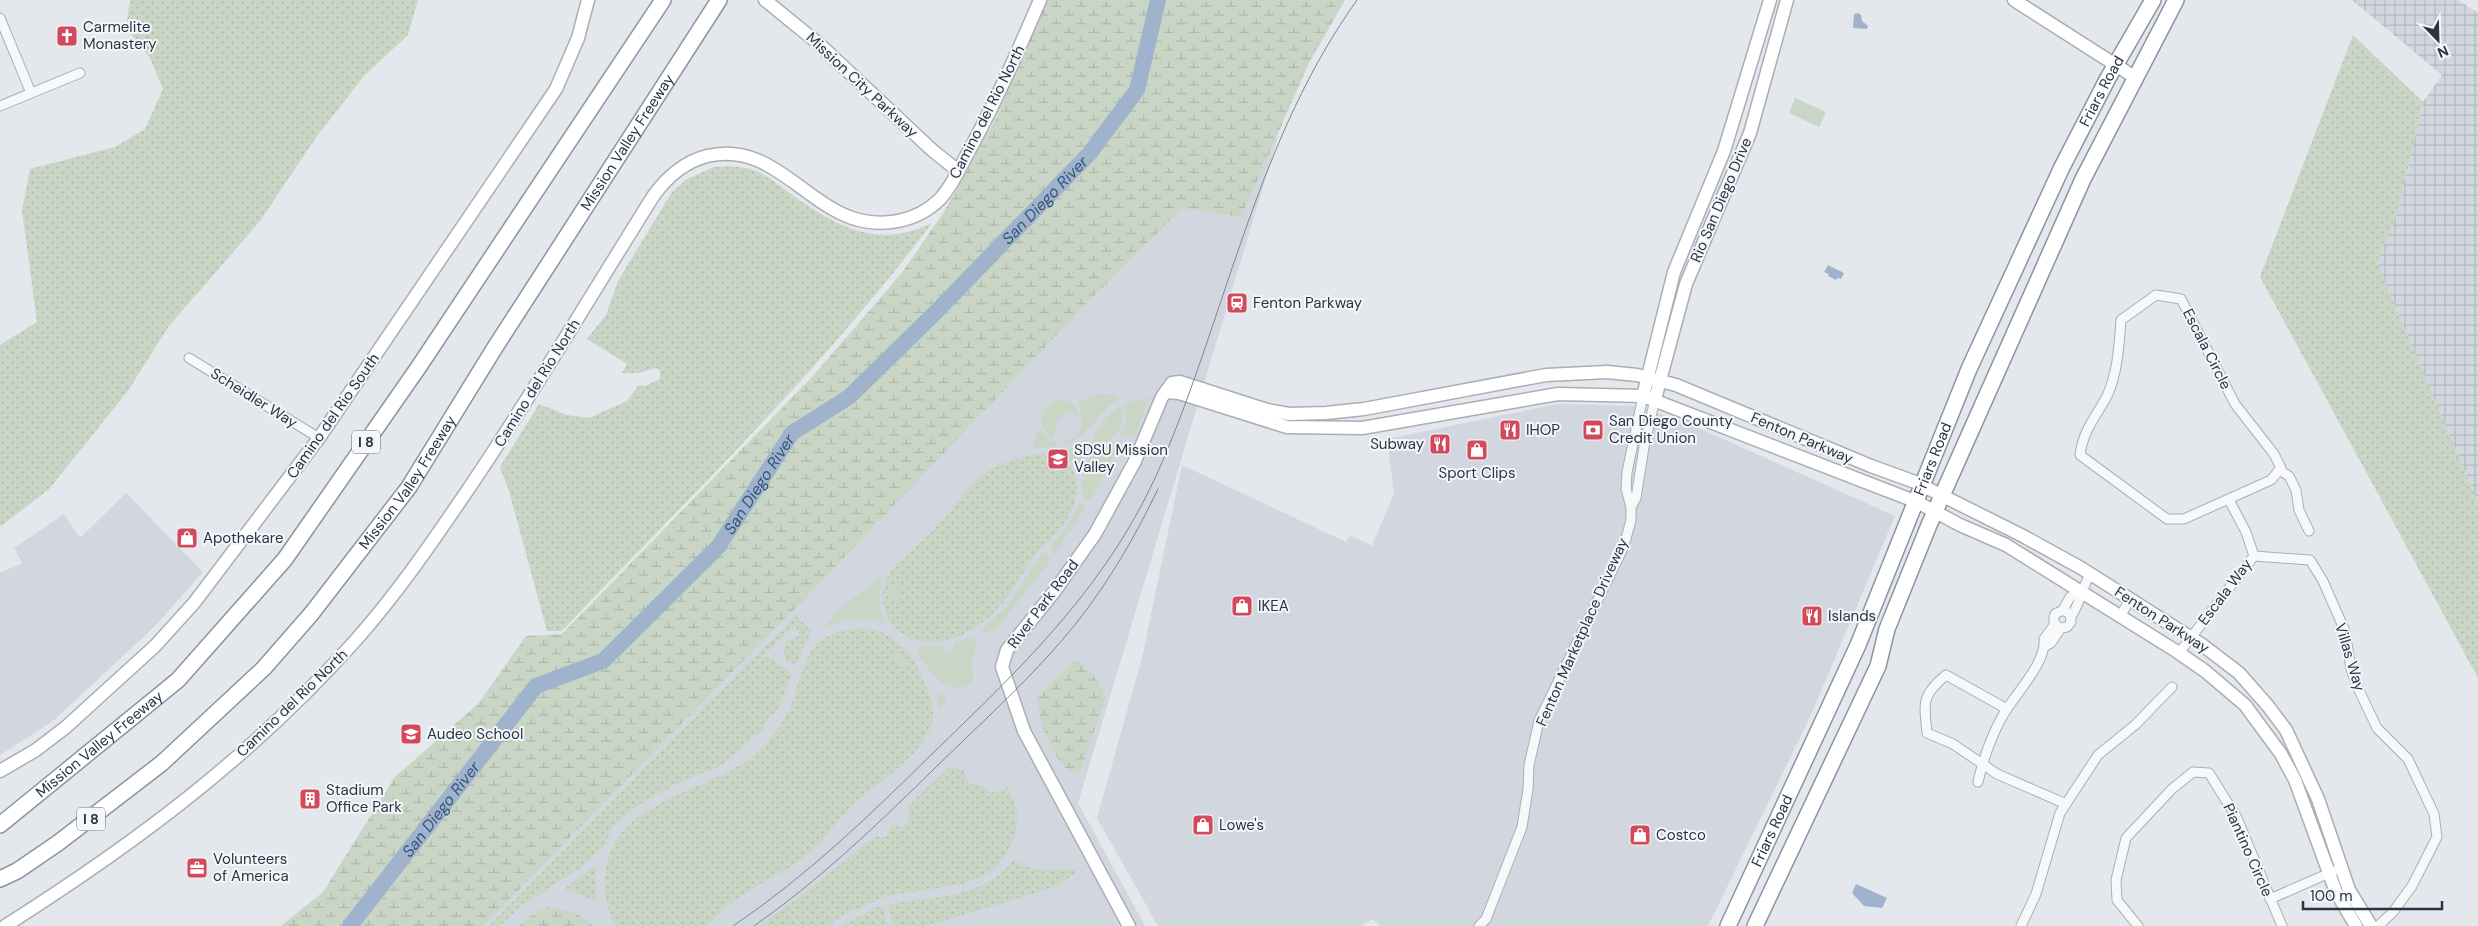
<svg xmlns="http://www.w3.org/2000/svg" width="2478" height="926" viewBox="0 0 2478 926" font-family="'DM Sans',sans-serif">
  <defs>
    <pattern id="industrial-grid" width="8" height="8" patternUnits="userSpaceOnUse" patternTransform="scale(1.25)"><rect width="8" height="8" fill="#d2d6de"/><path d="M0 4h8M4 0v8" fill="none" stroke="#b4b8c0"/></pattern>
    <pattern id="grass-dots" width="8" height="8" patternUnits="userSpaceOnUse" patternTransform="scale(1.25)"><rect width="8" height="8" fill="#c9d6c5"/><path d="M2 2h.1M6 6h.1" fill="none" stroke="#adb8ab" stroke-width="1.8" stroke-linecap="round"/></pattern>
    <pattern id="wetland-marsh" width="20" height="14" patternUnits="userSpaceOnUse" patternTransform="scale(1.25)"><rect width="20" height="14" fill="#c9d6c5"/><path d="M1 5h8M5 5V1M11 12h8M15 12V8" fill="none" stroke="#adb8ab"/></pattern>
  </defs>
  <rect width="100%" height="100%" fill="#e4e7ec"/>
  <g fill="#d2d6de">
    <polygon points="1232,118 1278,137 1078,803 1145,926 481,926"/>
    <polygon points="1557,404 1635,406 1692,425 1895,516 1810,717 1708,926 1381,926 1373,919 1360,926 1158,926 1097,818 1142,658 1182,465 1346,542 1350,535 1372,546 1394,493 1387,439"/>
    <polygon points="126,493 203,572 155,626 53,721 0,755 0,573 22,563 14,548 64,514 80,538"/>
  </g>
  <polygon fill="url(#industrial-grid)" points="2352,0 2458,0 2478,13 2478,502 2377,263 2398,211 2423,102 2442,75"/>
  <g fill="url(#grass-dots)">
    <polygon points="130,0 418,0 408,35 365,75 317,136 260,221 169,326 127,392 49,489 0,527 0,345 37,322 22,210 30,169 115,147 145,129 163,89 150,58 126,28"/>
    <polygon points="2353,35 2423,102 2398,211 2377,263 2478,502 2478,678 2260,277"/>
    <path d="M714,167C727,166 743,166 756,171C768,176 780,186 791,194C836,226 876,250 932,223C821,371 688,498 562,631H547L509,491L500,467L539,404L567,415L589,418L627,401L639,385L645,386L660,379V371L656,368L639,373H622L627,364L587,339L606,315L618,281L672,192L687,179Z"/>
    <path d="M1040,453C1053,453 1065,457 1072,469C1085,490 1071,517 1056,534C1049,541 1041,547 1035,555C1017,580 1006,605 982,623C955,643 913,654 891,622C885,614 881,601 883,590C885,582 889,573 895,566C901,559 910,553 917,546C928,537 937,526 946,516C959,502 968,485 984,474C1002,462 1020,457 1040,453Z"/>
    <path d="M796,616L812,631L796,664L786,660L783,651L788,641L799,636L796,628C778,635 779,646 766,652L767,658H772L792,674L779,707L763,725V730L720,766L685,780L650,798L632,810L614,825L604,846L581,867L518,908L500,926H489Z"/>
    <path d="M861,628C868,629 877,630 883,633C901,641 915,660 923,678C928,689 933,702 933,714C934,748 877,783 855,803C835,822 822,845 799,861C767,883 732,895 707,926H616C606,909 604,895 605,876C612,794 716,795 762,748C775,734 786,718 793,701C800,681 804,653 822,640C834,632 847,630 861,628Z"/>
    <polygon points="950,766 964,771 968,783 985,787 990,793 1001,791 1007,786 1017,810 1016,832 1007,854 990,873 964,884 887,896 850,912 827,926 759,926 797,899 874,837 886,837 892,825 904,827 910,814 908,806"/>
    <path d="M1014,860C1024,865 1034,870 1045,870C1055,871 1068,866 1077,872L1062,882L1061,885L927,926H894L888,906L890,904C933,896 984,899 1014,860Z"/>
    <polygon points="596,865 596,902 576,892 567,890 566,888"/>
    <polygon points="880,906 883,907 888,926 840,926"/>
  </g>
  <g fill="url(#wetland-marsh)">
    <polygon points="1047,0 1345,0 1309,63 1241,217 1182,208 1094,296 814,589 483,926 281,926 323,892 395,777 478,704 526,636 562,634 812,377 901,274 944,212 995,120"/>
    <path d="M1079,661L1095,677L1106,697L1081,769L1078,774C1056,774 1037,716 1037,698L1073,662Z"/>
    <path d="M548,907C566,909 580,913 593,926H519L529,917Z"/>
  </g>
  <g fill="#c9d6c5">
    <polygon points="1795,98 1826,112 1819,127 1789,113"/>
    <path d="M1098,394L1114,395L1119,400C1096,412 1094,432 1067,444L1063,442C1089,435 1082,420 1078,402Z"/>
    <polygon points="1150,396 1135,435 1122,436 1121,433 1126,422 1124,405"/>
    <path d="M1058,400L1068,401L1077,408L1080,424L1078,418L1072,412C1057,414 1055,425 1054,438C1034,429 1039,405 1058,400Z"/>
    <path d="M1121,406C1129,433 1105,442 1087,456C1092,439 1104,413 1121,406Z"/>
    <polygon points="1039,428 1045,436 1061,446 1032,448"/>
    <polygon points="1122,440 1091,500 1088,501 1083,497 1082,481 1086,478 1083,475 1086,461 1113,441"/>
    <polygon points="1086,442 1087,443 1079,468 1063,452"/>
    <polygon points="1080,502 1085,506 1084,510 1054,555 1052,555 1051,545 1068,525"/>
    <polygon points="1043,552 1047,553 1049,558 1048,564 997,628 985,634 983,628 1006,607"/>
    <path d="M881,577L879,603L885,623C863,615 842,619 821,630L844,605Z"/>
    <polygon points="894,584 902,591 898,600 894,602 890,596 890,586"/>
    <path d="M970,637L974,638L977,645L972,657L973,680L966,687C941,691 930,670 917,653L920,647L944,646L943,650L949,653L955,646L953,643Z"/>
    <polygon points="893,650 902,653 906,666 895,664 892,661"/>
    <polygon points="939,694 946,696 947,699 940,708 937,703"/>
  </g>
  <g fill="#9fb4cc">
    <polygon points="1858,13 1861,15 1862,21 1868,26 1867,29 1853,28 1854,14"/>
    <polygon points="1828,265 1844,273 1841,279 1838,278 1836,280 1828,276 1829,274 1824,272"/>
    <polygon points="1856,884 1887,898 1882,908 1864,906 1852,893"/>
  </g>
  <g fill="none" stroke-linecap="round" stroke-linejoin="round">
    <path stroke="#9fb4cc" stroke-width="16" id="s1" d="M350,926L536,686L603,661L718,547L792,433L849,397L937,311L1089,154L1137,90L1158,0"/>
    <g stroke="#a9aeb7" stroke-width="11">
      <g id="street">
        <polyline points="0,18 31,93"/>
        <polyline points="0,106 80,73"/>
        <path d="M2156,295L2181,299L2235,404L2274,454L2281,468L2271,480L2184,519H2167L2080,455C2083,430 2096,417 2107,396C2118,372 2119,345 2121,320Z"/>
        <polyline points="189,358 319,438"/>
        <polyline points="2279,470 2289,476 2296,490 2299,510 2309,531"/>
        <polyline points="1631,507 1636,498 1644,447 1655,399"/>
        <polyline points="2254,556 2310,560 2323,581 2345,631 2351,669 2357,686 2377,728 2408,759 2434,814 2437,837 2412,886 2393,912 2378,926"/>
        <polyline points="2063,610 2070,597 2080,592"/>
        <path d="M2071,617C2080,603 2082,589 2090,574"/>
        <polyline points="2120,617 2130,599"/>
        <path d="M2045,646L2051,643L2061,628L2067,627L2071,622L2070,614L2063,610L2055,614C2052,621 2055,626 2061,628"/>
        <polyline points="2179,653 2254,556 2246,532 2229,500"/>
        <path d="M2007,709L1946,675C1921,696 1924,702 1927,733L1953,744L1997,774L2066,804"/>
        <path d="M1978,782C1983,760 1991,737 2002,717C2013,696 2047,663 2044,639L2055,624"/>
        <polyline points="2270,899 2334,871"/>
        <polyline points="1479,926 1486,919 1522,827 1528,789 1529,765 1539,721 1624,546 1631,520 1631,507 1626,489 1627,472 1643,396"/>
        <polyline points="2021,926 2036,894 2060,813 2098,755 2135,725 2172,687"/>
        <polyline points="2138,926 2117,900 2116,880 2126,838 2172,789 2193,772 2209,773 2237,818 2282,926"/>
      </g>
    </g>
    <g stroke="#a9aeb7" stroke-width="15">
      <g id="secondary">
        <polyline points="765,0 819,44 932,150 958,171"/>
        <polyline points="2014,0 2136,78"/>
        <polyline points="1166,392 1179,393 1287,427 1362,428 1558,394 1643,396 1917,502 1960,525 2006,545 2176,651 2205,671 2245,705 2281,754 2295,780 2336,892 2356,926"/>
        <polyline points="1643,396 1674,272 1724,151 1770,0"/>
        <polyline points="1655,399 1686,284 1750,133 1787,0"/>
        <polyline points="0,771 36,750 66,727 155,646 194,603 319,438 556,89 578,38 588,0"/>
        <path d="M5,926C136,843 251,757 355,641C396,595 431,544 465,494C531,397 591,295 654,195C668,176 684,162 707,156C768,141 801,200 852,218C882,228 917,222 940,199C953,185 960,167 969,151C996,102 1018,51 1040,0"/>
        <polyline points="1129,926 1024,731 1002,667 1007,650 1054,592 1095,534 1135,461 1162,397 1172,383 1180,382 1267,410 1289,414 1326,413 1364,409 1546,375 1607,372 1637,375 1676,385 1871,466 1915,482 2023,536 2081,568 2201,644 2239,673 2268,706 2286,730 2318,799 2349,890 2371,926"/>
      </g>
    </g>
    <g stroke="#8b94a3" stroke-width="18">
      <g id="highway">
        <path id="s2" d="M0,825L178,680L285,559L418,368L663,0"/>
        <path id="s3" d="M0,879L17,871L58,843L162,763L264,668L312,613L409,487L494,349L719,0"/>
        <path id="s4" d="M1728,926L1858,645L1969,369L2062,167L2108,78L2153,0"/>
        <polyline points="1755,926 1878,666 1887,629 1929,525 2083,179 2176,0"/>
      </g>
    </g>
    <use href="#street" stroke="#f7f8fa" stroke-width="9"/>
    <use href="#secondary" stroke="#fff" stroke-width="12"/>
    <use href="#highway" stroke="#fff" stroke-width="15"/>
    <g stroke="#7d8696" stroke-width="1">
      <path d="M733,926C807,876 869,816 932,754C1026,663 1112,582 1164,458C1228,305 1259,137 1357,0"/>
      <path d="M754,926C821,879 878,824 936,767C984,720 1036,674 1078,621C1110,580 1136,535 1158,489"/>
    </g>
  </g>
  <defs>
    <g id="church-square" transform="scale(1.125)"><rect x="-9" y="-9" width="18" height="18" rx="4" fill="#d1495b" stroke="#f4f6f9"/><path d="M-1.2-6h2.4v3.5h3.3v2.4h-3.3V6h-2.4V-.1h-3.3v-2.4h3.3Z" fill="#fff"/></g>
    <g id="station-square" transform="scale(1.125)"><rect x="-9" y="-9" width="18" height="18" rx="4" fill="#d1495b" stroke="#f4f6f9"/><path d="M-3-6H3Q5-6 5-4V2Q5 4 3 4L4.5 6H3L1.5 4h-3L-3 6H-4.5L-3 4Q-5 4-5 2V-4Q-5-6-3-6ZM-3.5-4v3h7v-3ZM-3.5 1v1.5H-2V1ZM2 1v1.5H3.5V1Z" fill="#fff"/></g>
    <g id="restaurant-square" transform="scale(1.125)"><rect x="-9" y="-9" width="18" height="18" rx="4" fill="#d1495b" stroke="#f4f6f9"/><path d="M-5-6h1v4h1v-4h1v4h1v-4h1v5L-1.5 .5V6h-2V.5L-5-1ZM5-6V6H3V1.5H1.5Q1.5-4 5-6Z" fill="#fff"/></g>
    <g id="bank-square" transform="scale(1.125)"><rect x="-9" y="-9" width="18" height="18" rx="4" fill="#d1495b" stroke="#f4f6f9"/><path d="M-6-4H6V4H-6ZM0-2.3a2.3 2.3 0 1 0 0 4.6a2.3 2.3 0 1 0 0-4.6Z" fill="#fff"/></g>
    <g id="shop-square" transform="scale(1.125)"><rect x="-9" y="-9" width="18" height="18" rx="4" fill="#d1495b" stroke="#f4f6f9"/><path d="M-5-2.5h2.3a2.7 3.5 0 0 1 5.4 0H5L5.5 6h-11ZM-1.5-2.5h3a1.5 2.3 0 0 0-3 0Z" fill="#fff"/></g>
    <g id="university-square" transform="scale(1.125)"><rect x="-9" y="-9" width="18" height="18" rx="4" fill="#d1495b" stroke="#f4f6f9"/><path d="M0-5L7-2L0 1L-7-2ZM-4 1L0 2.5L4 1V4Q0 6-4 4Z" fill="#fff"/></g>
    <g id="school-square" transform="scale(1.125)"><rect x="-9" y="-9" width="18" height="18" rx="4" fill="#d1495b" stroke="#f4f6f9"/><path d="M0-5L7-2L0 1L-7-2ZM-4 1L0 2.5L4 1V4Q0 6-4 4Z" fill="#fff"/></g>
    <g id="building-square" transform="scale(1.125)"><rect x="-9" y="-9" width="18" height="18" rx="4" fill="#d1495b" stroke="#f4f6f9"/><path d="M-4-6H4V6H1V3H-1V6H-4ZM-2.5-4.3h1.7v1.8h-1.7ZM.8-4.3h1.7v1.8H.8ZM-2.5-1h1.7V.8h-1.7ZM.8-1h1.7V.8H.8Z" fill="#fff"/></g>
    <g id="office-square" transform="scale(1.125)"><rect x="-9" y="-9" width="18" height="18" rx="4" fill="#d1495b" stroke="#f4f6f9"/><path d="M-6-3h4V-5.5h4V-3h4V5H-6ZM-1-4.5V-3h2v-1.5ZM-6 0V1H6V0Z" fill="#fff"/></g>
  </defs>
  <g fill-rule="evenodd">
    <use href="#church-square" x="67" y="36"/>
    <use href="#station-square" x="1237" y="303"/>
    <use href="#restaurant-square" x="1510" y="430"/>
    <use href="#bank-square" x="1593" y="430"/>
    <use href="#restaurant-square" x="1440" y="444"/>
    <use href="#shop-square" x="1477" y="450"/>
    <use href="#university-square" x="1058" y="459"/>
    <use href="#shop-square" x="187" y="538"/>
    <use href="#shop-square" x="1242" y="606"/>
    <use href="#restaurant-square" x="1812" y="616"/>
    <use href="#school-square" x="411" y="734"/>
    <use href="#building-square" x="310" y="799"/>
    <use href="#shop-square" x="1203" y="825"/>
    <use href="#shop-square" x="1640" y="835"/>
    <use href="#office-square" x="197" y="868"/>
  </g>
  <g text-anchor="middle" stroke-width="4" stroke-linejoin="round" paint-order="stroke">
    <g fill="#f4f6f9" stroke="#676e7b" stroke-width="1">
      <rect x="352" y="430.5" width="28" height="23" rx="4"/>
      <rect x="77" y="807.5" width="28" height="23" rx="4"/>
    </g>
    <g font-size="14" font-weight="bold" fill="#2b3445">
      <text x="366" y="447">I 8</text>
      <text x="91" y="824">I 8</text>
    </g>
    <g font-size="15" fill="#2b3445" stroke="#f4f6f9" text-anchor="start">
      <text x="83" y="32">Carmelite<tspan x="83" dy="17">Monastery</tspan></text>
      <text x="1253" y="308">Fenton Parkway</text>
      <text x="1609" y="426">San Diego County<tspan x="1609" dy="17">Credit Union</tspan></text>
      <text x="1526" y="435">IHOP</text>
      <text x="1424" y="449" text-anchor="end">Subway</text>
      <text x="1074" y="455">SDSU Mission<tspan x="1074" dy="17">Valley</tspan></text>
      <text x="1477" y="478" text-anchor="middle">Sport Clips</text>
      <text x="203" y="543">Apothekare</text>
      <text x="1258" y="611">IKEA</text>
      <text x="1828" y="621">Islands</text>
      <text x="427" y="739">Audeo School</text>
      <text x="326" y="795">Stadium<tspan x="326" dy="17">Office Park</tspan></text>
      <text x="1219" y="830">Lowe's</text>
      <text x="1656" y="840">Costco</text>
      <text x="213" y="864">Volunteers<tspan x="213" dy="17">of America</tspan></text>
    </g>
    <g font-size="15" fill="#2b3445" stroke="#f4f6f9">
      <text transform="translate(862 85) rotate(43)" y="5">Mission City Parkway</text>
      <text dy="5" stroke="none"><textPath href="#s4" startOffset="915">Friars Road</textPath></text>
      <text transform="translate(987 112) rotate(-63)" y="5">Camino del Rio North</text>
      <text dy="5" stroke="none"><textPath href="#s3" startOffset="979">Mission Valley Freeway</textPath></text>
      <text transform="translate(1721 200) rotate(-67)" y="5">Rio San Diego Drive</text>
      <text transform="translate(2207 349) rotate(63)" y="5">Escala Circle</text>
      <text transform="translate(537 383) rotate(-58)" y="5">Camino del Rio North</text>
      <text transform="translate(254 398) rotate(32)" y="5">Scheidler Way</text>
      <text transform="translate(333 416) rotate(-55)" y="5">Camino del Rio South</text>
      <text transform="translate(1802 438) rotate(23)" y="5">Fenton Parkway</text>
      <text dy="5" stroke="none"><textPath href="#s4" startOffset="510">Friars Road</textPath></text>
      <text dy="5" stroke="none"><textPath href="#s3" startOffset="574">Mission Valley Freeway</textPath></text>
      <text transform="translate(2225 592) rotate(-53)" y="5">Escala Way</text>
      <text transform="translate(1043 604) rotate(-53)" y="5">River Park Road</text>
      <text transform="translate(2162 620) rotate(33)" y="5">Fenton Parkway</text>
      <text transform="translate(1582 632) rotate(-66)" y="5">Fenton Marketplace Driveway</text>
      <text transform="translate(2350 657) rotate(73)" y="5">Villas Way</text>
      <text transform="translate(292 703) rotate(-44)" y="5">Camino del Rio North</text>
      <text dy="5" stroke="none"><textPath href="#s2" startOffset="128">Mission Valley Freeway</textPath></text>
      <text dy="5" stroke="none"><textPath href="#s4" startOffset="105">Friars Road</textPath></text>
      <text transform="translate(2248 850) rotate(66)" y="5">Piantino Circle</text>
    </g>
    <g font-size="16" font-style="italic" fill="#34527a" stroke="#f4f6f9">
      <text dy="6" stroke="none"><textPath href="#s1" startOffset="1018">San Diego River</textPath></text>
      <text dy="6" stroke="none"><textPath href="#s1" startOffset="612">San Diego River</textPath></text>
      <text dy="6" stroke="none"><textPath href="#s1" startOffset="148">San Diego River</textPath></text>
    </g>
  </g>
  <g transform="translate(2438 40) rotate(157)" stroke="#f4f6f9" stroke-width="4" paint-order="stroke">
  <path d="M0-4L9 19L0 12L-9 19Z" fill="#2b3445"/>
  <text y="-8" font-size="14" font-weight="bold" text-anchor="middle" fill="#2b3445">N</text>
  </g>
  <path d="M2303 901v8h139v-8" fill="none" stroke="#2b3445" stroke-width="2.5"/>
  <text x="2310" y="901" font-size="15" fill="#2b3445" stroke="#f4f6f9" stroke-width="4" paint-order="stroke">100 m</text>
</svg>
